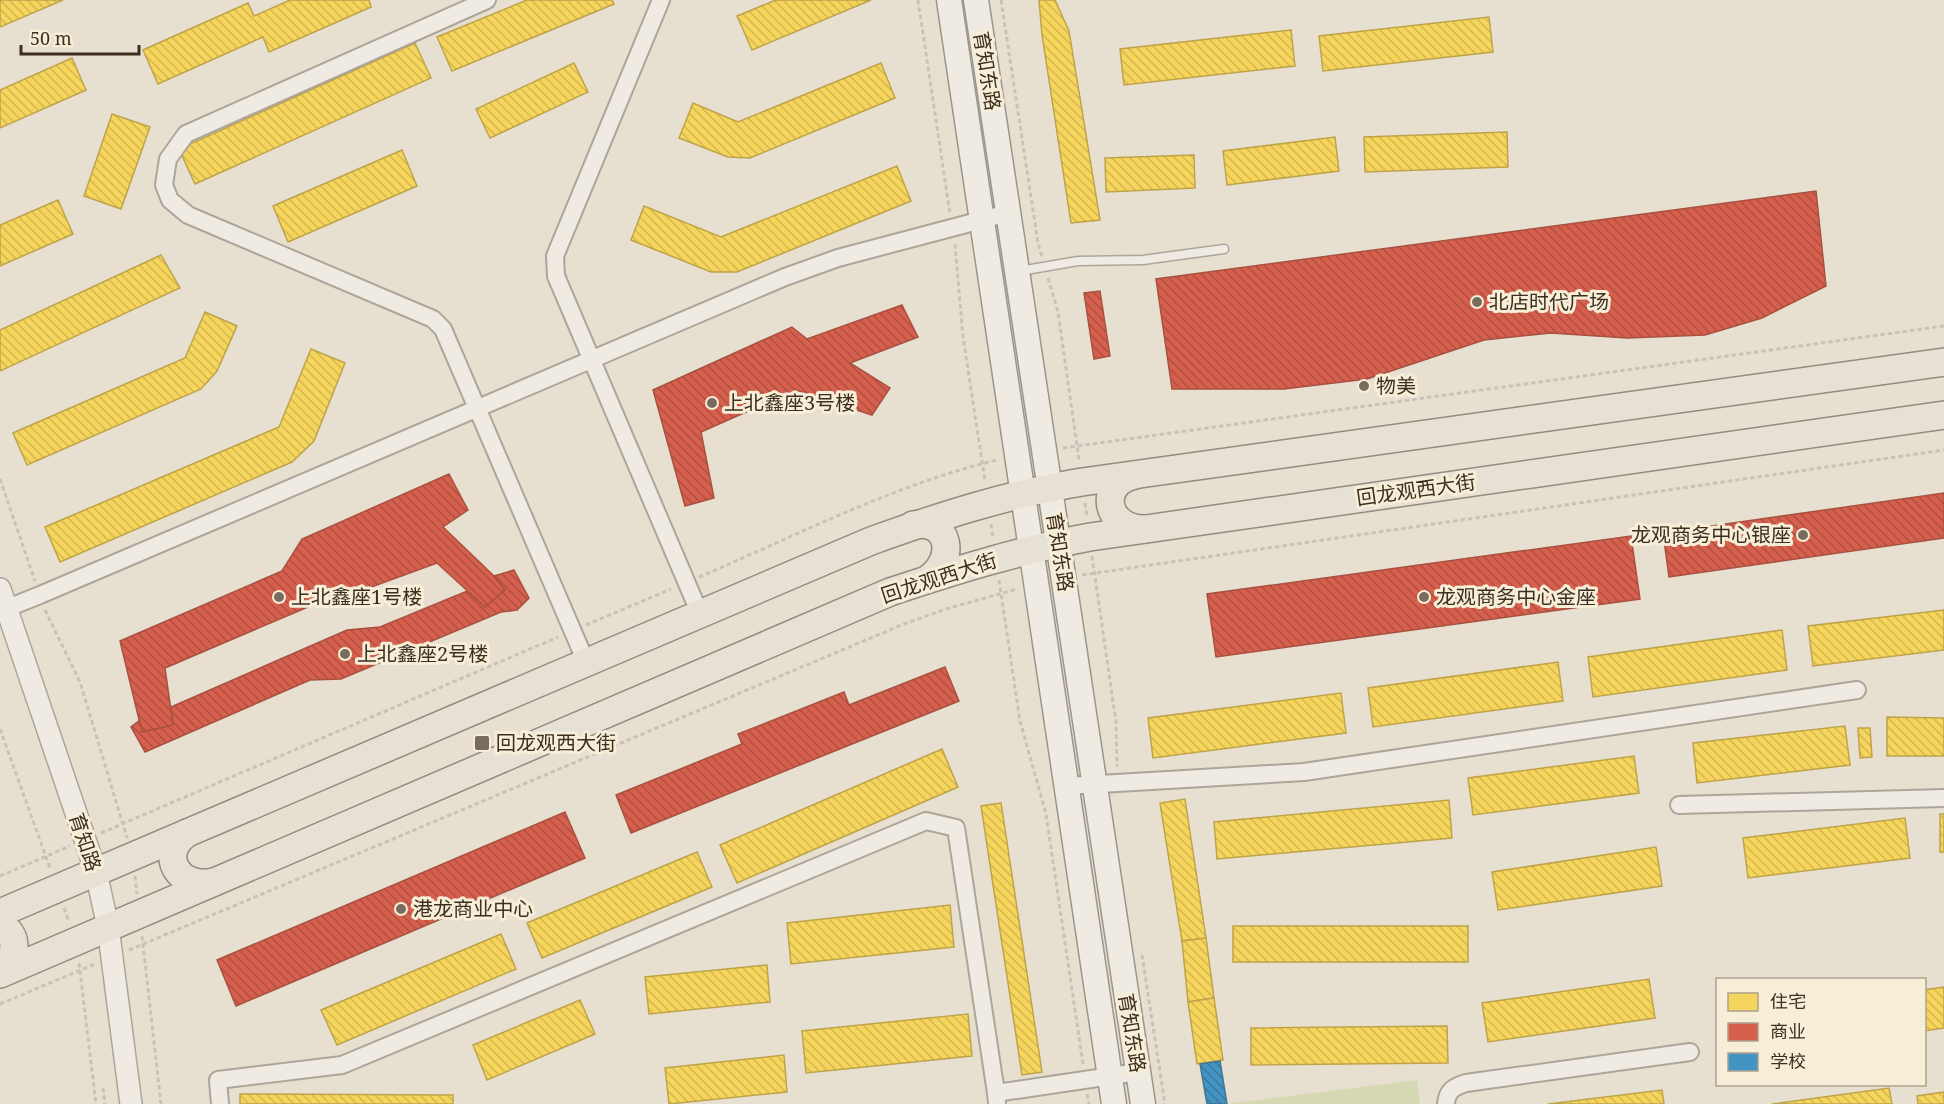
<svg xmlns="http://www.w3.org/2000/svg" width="1944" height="1104" viewBox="0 0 1944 1104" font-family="'Noto Serif','Noto Sans SC',serif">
  <defs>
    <pattern id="homes-back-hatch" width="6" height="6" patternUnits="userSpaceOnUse" patternTransform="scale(1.5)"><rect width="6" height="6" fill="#f6d55c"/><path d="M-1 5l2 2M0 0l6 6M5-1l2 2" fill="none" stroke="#d4b750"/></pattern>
    <pattern id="shops-back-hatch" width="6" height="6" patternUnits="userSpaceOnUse" patternTransform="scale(1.5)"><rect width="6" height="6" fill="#d6604d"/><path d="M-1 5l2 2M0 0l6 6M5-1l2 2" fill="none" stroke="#af5040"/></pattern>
    <pattern id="schools-back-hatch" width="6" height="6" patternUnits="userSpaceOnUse" patternTransform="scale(1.5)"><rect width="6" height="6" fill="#4393c3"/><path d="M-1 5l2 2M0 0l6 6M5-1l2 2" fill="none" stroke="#39789e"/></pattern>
  </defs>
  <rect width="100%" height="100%" fill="#e7e0d1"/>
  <polygon fill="#d6d7b3" points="1417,1080 1420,1104 1225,1104"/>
  <g fill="url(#homes-back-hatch)" stroke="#bea34a" stroke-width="1.5">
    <polygon points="0,0 63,0 0,27"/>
    <polygon points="290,0 369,0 371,7 269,52 263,37 158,84 143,50 248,3 254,16"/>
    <polygon points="527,0 612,0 614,4 452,71 437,37"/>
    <polygon points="776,0 871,0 752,50 737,16"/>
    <polygon points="1039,0 1055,0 1069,31 1100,220 1071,223 1042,35"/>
    <polygon points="1489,17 1493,52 1323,71 1319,36"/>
    <polygon points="1291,30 1295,66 1124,85 1120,49"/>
    <polygon points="415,43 431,78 195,184 179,149"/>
    <polygon points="72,58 86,90 0,128 0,90"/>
    <polygon points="574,63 588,92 490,138 476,109"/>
    <polygon points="881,63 895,98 750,158 728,157 679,138 693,103 738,122"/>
    <polygon points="112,114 150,127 121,209 84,196"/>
    <polygon points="1507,132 1508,167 1365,172 1364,137"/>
    <polygon points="1335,137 1339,171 1227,185 1223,151"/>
    <polygon points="402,150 417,186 288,242 273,206"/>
    <polygon points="1194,155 1195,188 1106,192 1105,158"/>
    <polygon points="897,166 911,201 737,272 711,272 631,240 644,206 721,237"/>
    <polygon points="58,200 73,234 0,266 0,225"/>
    <polygon points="161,255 180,288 0,371 0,330"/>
    <polygon points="205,312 237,326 217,371 201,389 27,465 13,433 185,358"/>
    <polygon points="311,349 345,363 314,441 292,462 60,562 45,527 279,427"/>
    <polygon points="1944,610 1944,650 1813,666 1808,626"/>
    <polygon points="1782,630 1787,670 1593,697 1588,657"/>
    <polygon points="1558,662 1563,701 1373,727 1368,688"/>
    <polygon points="1341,693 1346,733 1153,758 1148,718"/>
    <polygon points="1887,717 1944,718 1944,756 1887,756"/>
    <polygon points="1845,726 1850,765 1697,783 1693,743"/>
    <polygon points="1858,728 1870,728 1872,757 1860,758"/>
    <polygon points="942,749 958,787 737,883 720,845"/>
    <polygon points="1634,756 1639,793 1473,815 1468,778"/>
    <polygon points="1185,799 1206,938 1182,941 1160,803"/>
    <polygon points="1449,800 1452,838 1217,859 1214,822"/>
    <polygon points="1001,803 1042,1072 1022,1075 981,806"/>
    <rect x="1940" y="814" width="4" height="38"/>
    <polygon points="1905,818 1910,858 1748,878 1743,838"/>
    <polygon points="1656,847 1662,886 1498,910 1492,872"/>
    <polygon points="697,852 712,887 542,958 527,923"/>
    <polygon points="950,905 954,947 791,964 787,923"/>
    <rect x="1233" y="926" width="235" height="36"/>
    <polygon points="501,934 516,969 337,1045 321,1010"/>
    <polygon points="1206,938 1214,998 1188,1002 1182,941"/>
    <polygon points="767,965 770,1002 649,1014 645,977"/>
    <polygon points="1649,979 1655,1018 1488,1042 1482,1003"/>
    <polygon points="1944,987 1944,1028 1924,1031 1924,990"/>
    <polygon points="1214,998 1223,1060 1197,1064 1188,1002"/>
    <polygon points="580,1000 595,1034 487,1080 473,1045"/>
    <polygon points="968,1014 972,1056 806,1073 802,1031"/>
    <polygon points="1447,1026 1448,1063 1251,1065 1251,1028"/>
    <polygon points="784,1055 787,1092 669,1104 665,1068"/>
    <polygon points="1889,1088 1892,1104 1772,1104"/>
    <polygon points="1662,1090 1664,1104 1548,1104"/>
    <polygon points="1944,1092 1944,1104 1918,1104 1917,1096"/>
    <polygon points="240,1094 453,1095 453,1104 240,1104"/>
  </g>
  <g fill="url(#shops-back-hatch)" stroke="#a85140" stroke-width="1.5">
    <polygon points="1816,191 1826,286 1762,318 1705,335 1627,338 1551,333 1484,340 1367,379 1284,389 1172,389 1156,279"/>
    <polygon points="1100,291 1110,356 1094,359 1084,293"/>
    <polygon points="902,305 918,337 850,363 890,388 872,415 796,390 701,432 714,498 685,506 653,390 792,327 807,339"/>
    <polygon points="449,474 468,510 443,527 494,576 505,590 485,607 437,563 363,590 315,604 165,668 173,725 142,732 120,641 282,571 302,539"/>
    <polygon points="1944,493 1944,538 1669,577 1663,533"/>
    <polygon points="1631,536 1640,599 1216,657 1207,594"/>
    <polygon points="514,570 529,598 517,610 501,612 341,679 310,680 145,752 131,727 140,720 142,732 173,725 171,707 347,630 380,627 467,591 485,607 505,590 494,576"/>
    <polygon points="945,667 959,701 631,833 616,795 742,744 738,734 844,692 849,705"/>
    <polygon points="565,812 585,858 236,1006 217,960"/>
  </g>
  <polygon fill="url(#schools-back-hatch)" stroke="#417592" stroke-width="1.5" points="1220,1061 1227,1104 1207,1104 1200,1064"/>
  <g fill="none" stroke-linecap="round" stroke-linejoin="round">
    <g stroke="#ada599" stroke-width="11">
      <polyline id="service" points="1020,271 1078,261 1143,260 1224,249"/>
    </g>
    <g stroke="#ada599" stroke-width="20">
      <g id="minor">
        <polyline points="487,0 186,134 168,159 164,185 170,200 188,215 433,319 443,329 586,662"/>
        <polyline points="661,0 555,256 556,276 700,614"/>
        <polyline points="0,611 40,595 785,277 838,258 1008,213"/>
        <polyline points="1066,786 1304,772 1857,690"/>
        <polyline points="1679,805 1944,798"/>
        <polyline points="997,1102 996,1093 1138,1072"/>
        <polyline points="220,1104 218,1080 342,1065 926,821 956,828 996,1093"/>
        <path d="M1446,1104C1447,1091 1453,1087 1466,1083L1690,1052"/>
      </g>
    </g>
    <g stroke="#ada599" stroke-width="24">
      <polyline id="tertiary" points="0,589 96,872 108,927 131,1104"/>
    </g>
    <g stroke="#9c958a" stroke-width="27">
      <g id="secondary">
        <polyline points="949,0 1114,1104"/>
        <polyline points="976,0 1143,1104"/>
      </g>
    </g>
    <g stroke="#928b80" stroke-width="30">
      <g id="primary">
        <path d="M1135,475C1097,483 1105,529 1144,529"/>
        <path d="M913,525C950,518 957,559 928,579"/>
        <path d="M187,833C157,855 179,890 214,882"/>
        <path d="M0,913L871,541C940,516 1009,494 1082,482L1944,362"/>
        <path d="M0,924C21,937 16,958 0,972"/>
        <path d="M0,974L890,592C956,570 1021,550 1090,537L1944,415"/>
      </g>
    </g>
    <g stroke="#c8c2b9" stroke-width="3" stroke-dasharray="4.5 3" stroke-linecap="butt">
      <polyline points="918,0 950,214"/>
      <polyline points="1001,0 1038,243 1042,257"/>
      <polyline points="955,244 963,337 985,481"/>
      <polyline points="1048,278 1058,312 1079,460"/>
      <polyline points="1063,448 1944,326"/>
      <polyline points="0,479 35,581"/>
      <polyline points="1085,503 1087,517"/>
      <polyline points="991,524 993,538"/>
      <polyline points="1092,556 1116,722 1117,767"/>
      <polyline points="1082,575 1944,450"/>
      <path d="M699,577C798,535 893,485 997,460"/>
      <polyline points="999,580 1020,721 1046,814 1083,1064"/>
      <polyline points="45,610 80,682 127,838"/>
      <polyline points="586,625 671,589"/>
      <polyline points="0,729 50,868"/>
      <polyline points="101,833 558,637"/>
      <polyline points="0,876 70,846"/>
      <polyline points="135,876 137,894"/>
      <polyline points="64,908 69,922"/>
      <polyline points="142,936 161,1104"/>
      <polyline points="129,950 904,624 946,609 1017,589"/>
      <polyline points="1142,955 1165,1104"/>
      <polyline points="79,963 96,1104"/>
      <polyline points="0,1004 95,964"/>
      <polyline points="103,1088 105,1104"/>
      <polyline points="1087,1094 1089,1104"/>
    </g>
    <use href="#service" stroke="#efebe3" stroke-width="8"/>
    <use href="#minor" stroke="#efebe3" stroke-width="16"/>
    <use href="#tertiary" stroke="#efebe3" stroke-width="21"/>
    <use href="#secondary" stroke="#efebe3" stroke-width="24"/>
    <use href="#primary" stroke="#e6e1d4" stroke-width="27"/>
  </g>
  <g fill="#786c5e" stroke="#f7eed8" stroke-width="2">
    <circle cx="1477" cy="302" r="6"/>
    <circle cx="1364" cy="386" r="6"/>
    <circle cx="712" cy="403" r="6"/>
    <circle cx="1803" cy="535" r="6"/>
    <circle cx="279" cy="597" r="6"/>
    <circle cx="1424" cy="597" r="6"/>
    <circle cx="345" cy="654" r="6"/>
    <rect x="474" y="735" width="16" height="16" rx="3"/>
    <circle cx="401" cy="909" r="6"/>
  </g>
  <g text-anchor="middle" stroke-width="6" stroke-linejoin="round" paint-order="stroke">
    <g font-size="20" fill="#3d2e20" stroke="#f7eed8">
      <text transform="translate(987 71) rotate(81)" y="7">育知东路</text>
      <text transform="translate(1416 490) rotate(-8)" y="7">回龙观西大街</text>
      <text transform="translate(1060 552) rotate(81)" y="7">育知东路</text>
      <text transform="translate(939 578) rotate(-18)" y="7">回龙观西大街</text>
      <text transform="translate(85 842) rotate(72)" y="7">育知路</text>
      <text transform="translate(1132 1033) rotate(81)" y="7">育知东路</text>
    </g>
    <g font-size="20" fill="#3d2e20" stroke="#f7eed8" text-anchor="start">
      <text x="1489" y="309">北店时代广场</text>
      <text x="1376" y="393">物美</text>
      <text x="724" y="410">上北鑫座3号楼</text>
      <text x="1791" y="542" text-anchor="end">龙观商务中心银座</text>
      <text x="291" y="604">上北鑫座1号楼</text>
      <text x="1436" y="604">龙观商务中心金座</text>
      <text x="357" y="661">上北鑫座2号楼</text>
      <text x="496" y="750">回龙观西大街</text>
      <text x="413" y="916">港龙商业中心</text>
    </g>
  </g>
  <rect x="1716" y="978" width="210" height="108" fill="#f7eed8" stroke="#ada18e" stroke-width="1.5"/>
  <rect x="1728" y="993" width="30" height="18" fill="#f6d55c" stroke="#ada18e" stroke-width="1.5"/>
  <text x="1770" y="1008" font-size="18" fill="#3d2e20">住宅</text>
  <rect x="1728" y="1023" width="30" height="18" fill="#d6604d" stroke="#ada18e" stroke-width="1.5"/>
  <text x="1770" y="1038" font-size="18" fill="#3d2e20">商业</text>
  <rect x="1728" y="1053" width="30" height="18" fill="#4393c3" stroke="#ada18e" stroke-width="1.5"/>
  <text x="1770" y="1068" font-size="18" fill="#3d2e20">学校</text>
  <path d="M21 45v9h118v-9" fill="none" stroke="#3d2e20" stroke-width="3"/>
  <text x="30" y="45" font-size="18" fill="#3d2e20" stroke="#f7eed8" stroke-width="4.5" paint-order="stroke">50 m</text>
</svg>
